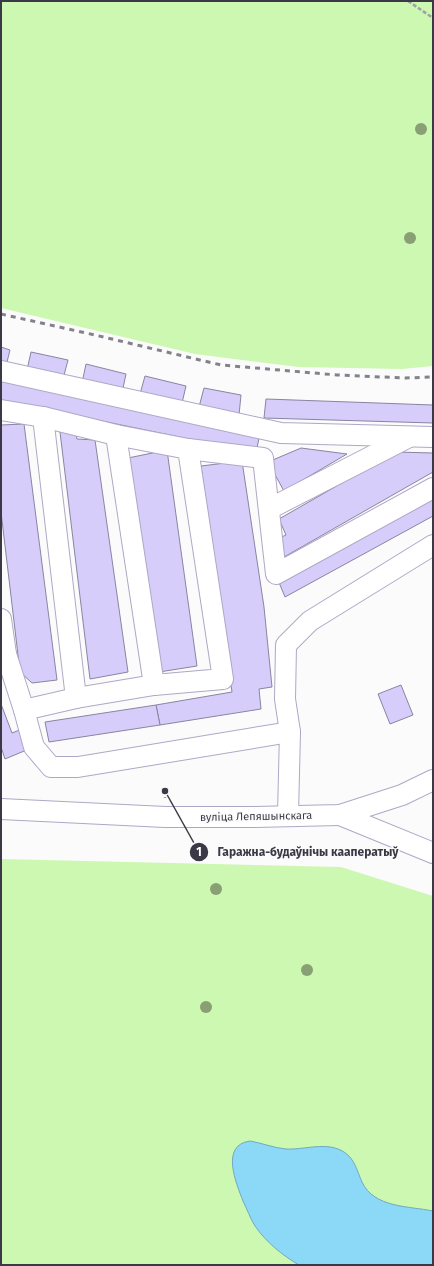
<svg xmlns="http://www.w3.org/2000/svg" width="434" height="1266" viewBox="0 0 434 1266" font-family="'Fira Sans',sans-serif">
  <rect width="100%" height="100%" fill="#fbfbfb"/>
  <g fill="#ccf8b1">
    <polygon points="1,1 433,1 433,366 402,369 299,367 195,354 1,308"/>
    <polygon points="1,859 341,867 433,896 433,1265 1,1265"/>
  </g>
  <path fill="#8bd8f7" stroke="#73a8c2" d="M250,1141C262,1143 274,1148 286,1149C305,1150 327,1141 344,1152C355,1159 357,1171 362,1182C374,1208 409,1206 433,1211V1265H299C282,1255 266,1242 255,1226C250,1218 247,1209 243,1201C236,1183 220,1145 250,1141Z"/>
  <g fill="#d7cdfb" stroke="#8a84a1">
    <polygon points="1,347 10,350 6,366 1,365"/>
    <polygon points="31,352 68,360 63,379 27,370"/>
    <polygon points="86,364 126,374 122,393 82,383"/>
    <polygon points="145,376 186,386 182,403 140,394"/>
    <polygon points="1,378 259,438 256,453 1,400"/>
    <polygon points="204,388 241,395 239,415 199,407"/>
    <polygon points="266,399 433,405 433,423 264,418"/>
    <polygon points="24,424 57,680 32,683 20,672 1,512 1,425"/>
    <polygon points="75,431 77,439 95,440 128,672 90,679 60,432"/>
    <polygon points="301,448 347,454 284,491 268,462"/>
    <polygon points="167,450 197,666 159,672 128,458"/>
    <polygon points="396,452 433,453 433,472 284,557 277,539 286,535 279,519"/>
    <polygon points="242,461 264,607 272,687 259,689 261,709 160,725 156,705 232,692 201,466"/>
    <polygon points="433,497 433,516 285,597 278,580"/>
    <polygon points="401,685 413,715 390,724 378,694"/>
    <polygon points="1,704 12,733 22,729 29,749 5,759 1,747"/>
    <polygon points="156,705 160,725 49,742 45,722"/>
  </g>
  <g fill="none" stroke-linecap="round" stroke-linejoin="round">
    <g stroke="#aea8c6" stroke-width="22">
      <g id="minor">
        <polyline points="1,371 281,433 433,437"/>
        <polyline points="1,410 43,417 116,435 188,449 223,679 154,685 76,698 24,710"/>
        <polyline points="43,417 76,698"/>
        <polyline points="116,435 154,685"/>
        <polyline points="188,449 263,458 276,574 433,488"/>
        <polyline points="269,509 409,437"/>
        <polyline points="1,619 6,654"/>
        <polyline points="1,651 6,654 24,710 34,747 51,767 78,767 290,732"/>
        <polyline points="1,809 165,817 255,817 340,815 402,795 433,780"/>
        <polyline points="288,815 290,732 285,699 286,645 310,621 433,545"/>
        <polyline points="340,815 433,853"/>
      </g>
    </g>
    <g stroke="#a2a0a6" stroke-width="2.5" stroke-dasharray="4 2" stroke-linecap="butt">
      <polyline points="408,1 433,18"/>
      <polyline points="165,791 165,798"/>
    </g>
    <use href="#minor" stroke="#fff" stroke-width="20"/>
    <polyline stroke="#83828a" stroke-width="3" stroke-dasharray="5 5" stroke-linecap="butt" points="1,314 95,335 221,365 337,375 405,378 433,377"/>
  </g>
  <g fill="#899f74">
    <circle cx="421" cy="129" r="6"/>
    <circle cx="410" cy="238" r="6"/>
    <circle cx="216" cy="889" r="6"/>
    <circle cx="307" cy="970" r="6"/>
    <circle cx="206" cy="1007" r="6"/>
  </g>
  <g text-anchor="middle" stroke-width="3" stroke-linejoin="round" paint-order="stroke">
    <g font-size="11" fill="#3c3946" stroke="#fbfbfb">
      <text transform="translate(256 816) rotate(-1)" y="4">вуліца Лепяшынскага</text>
    </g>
  </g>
  <path fill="none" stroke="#3c3946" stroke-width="1.5" d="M165 791L199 852"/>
  <g fill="#3c3946" stroke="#fbfbfb" stroke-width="1.5">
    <circle cx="165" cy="791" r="4"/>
    <circle cx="199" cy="852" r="10"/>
  </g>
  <g font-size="12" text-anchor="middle" font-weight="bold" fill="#fff">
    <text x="199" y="856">1</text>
  </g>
  <g font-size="12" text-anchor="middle" font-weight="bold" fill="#3c3946" stroke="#fbfbfb" stroke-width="3" stroke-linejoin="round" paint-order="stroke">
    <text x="308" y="856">Гаражна-будаўнічы кааператыў</text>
  </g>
  <rect width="434" height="1266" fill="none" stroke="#3c3946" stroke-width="4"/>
</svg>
